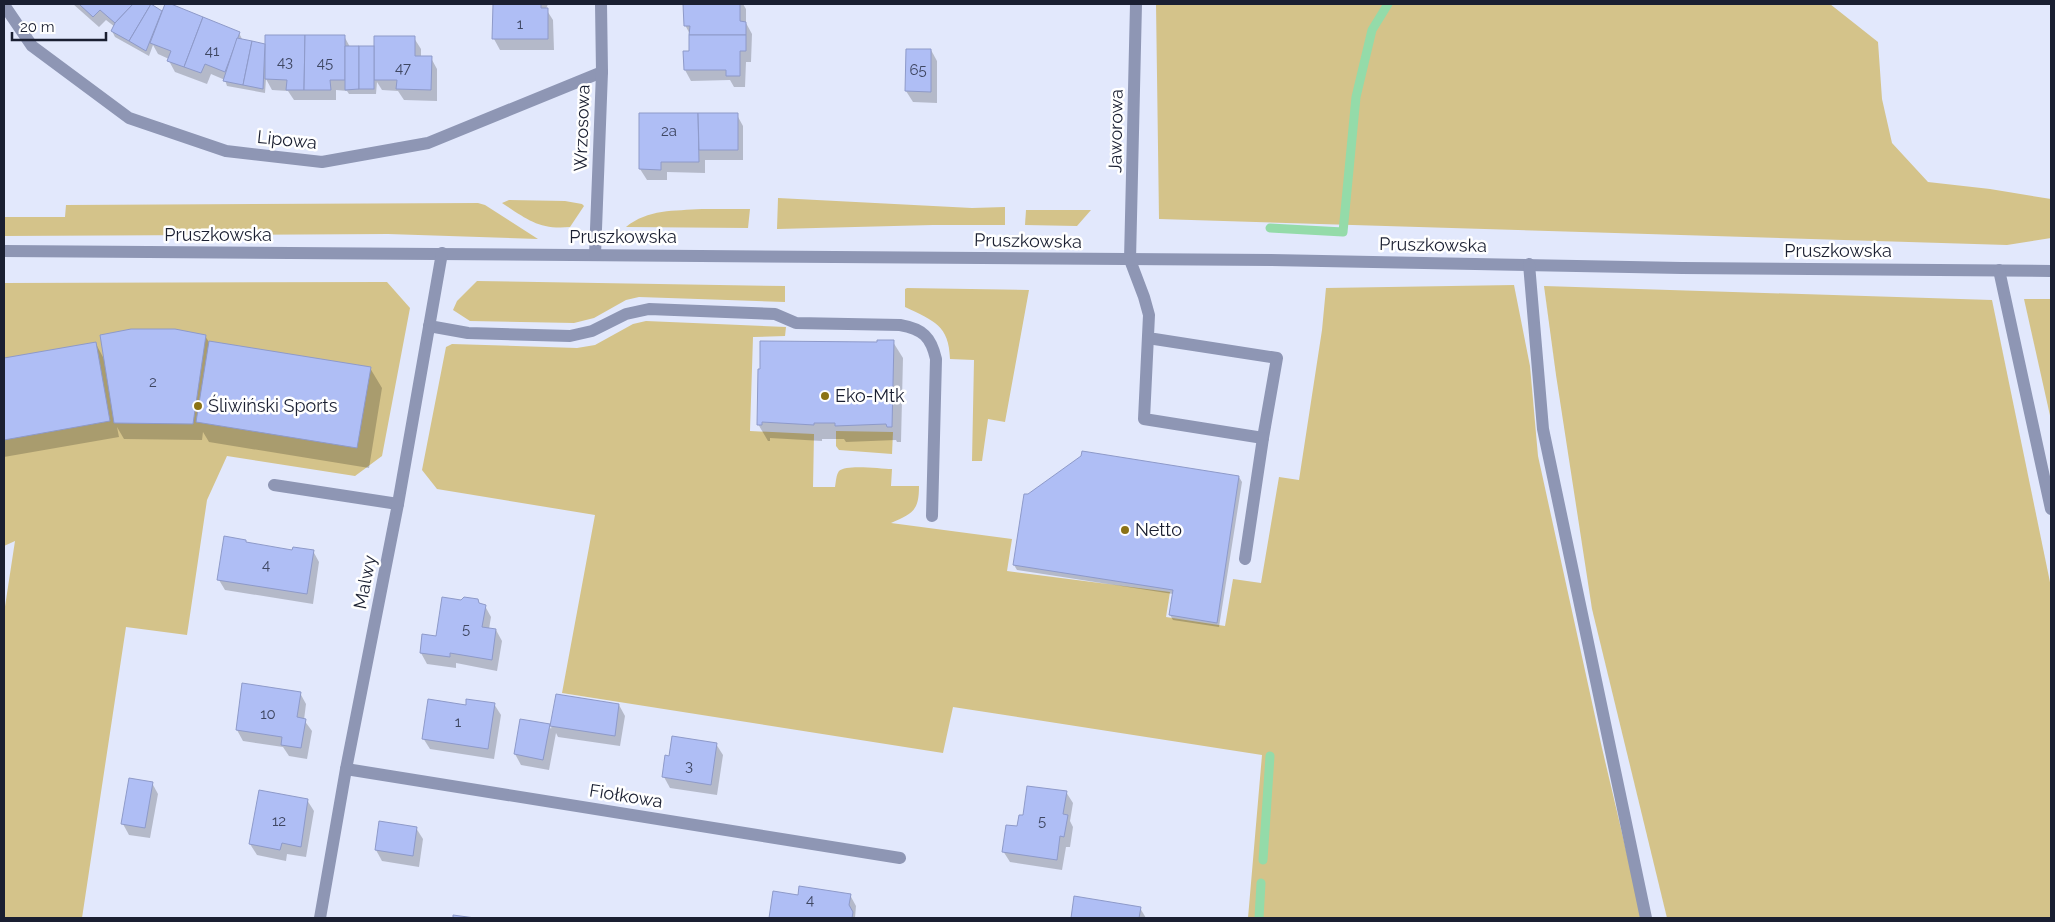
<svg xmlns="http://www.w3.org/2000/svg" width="2055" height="922" viewBox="0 0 2055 922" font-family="Raleway,sans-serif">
  <rect width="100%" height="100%" fill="#e2e8fc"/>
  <g fill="#d4c38a">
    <polygon points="1156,4 1830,4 1878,42 1882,99 1892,143 1928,182 1990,189 2051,199 2051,238 2007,245 1159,219"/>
    <polygon points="778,198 972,208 1005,207 1005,225 933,225 777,229"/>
    <path d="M509,200L565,201L582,204L584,206L570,227C539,230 527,219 502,203Z"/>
    <polygon points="478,203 485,205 538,239 388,234 4,236 4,217 65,217 66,205"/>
    <path d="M702,209H750L748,228L626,227C648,209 674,211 702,209Z"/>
    <polygon points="1026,210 1091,210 1077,226 1025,225"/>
    <polygon points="477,281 785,286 785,302 639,297 626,300 594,318 574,323 470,321 453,310 457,301"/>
    <polygon points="387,282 410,308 382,456 355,476 227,456 207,500 187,635 126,627 82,918 4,918 4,613 15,541 4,546 4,283"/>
    <path d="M1514,285L1530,366L1538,456L1602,748L1642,918H1248L1262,755L953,707L943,753L562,693L595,515L437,489L422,470L446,347L452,344L577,348L595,345L633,324L646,321L786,327L785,336L753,337L750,431L814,434L813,487H835C836,482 836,475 839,471C847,464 880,469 892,469L891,486H919C919,511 913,513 891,523L1012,539L1007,571L1170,592L1166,617L1225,626L1233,579L1261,583L1279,477L1299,480L1322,330L1326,288Z"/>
    <polygon points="1544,286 1992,300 2051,587 2051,918 1667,918 1592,609 1556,375"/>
    <path d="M907,288L1029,290L1005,422L988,419L982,461H972L974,360L950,359C949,325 934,321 905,307V289Z"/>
    <polygon points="2024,299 2051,299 2051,420"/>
    <polygon points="836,431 893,432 892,454 839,450 836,446"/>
  </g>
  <g fill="#0003">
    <polygon points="73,4 149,4 163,14 168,4 239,33 243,41 266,46 344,36 350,47 375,47 414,38 421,49 421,57 431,58 437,69 437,101 404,100 398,91 382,90 377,82 376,94 349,94 347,91 336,90 336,100 294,100 288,91 272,90 266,79 265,93 227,86 225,80 211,74 207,84 175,72 169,61 169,59 158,54 153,45 149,56 115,37 112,31 115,27 106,20 99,27"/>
    <polygon points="494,4 548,4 546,9 553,20 554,50 500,50 494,39"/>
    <polygon points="728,4 743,4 746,9 746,23 752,34 751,62 746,62 745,87 734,87 730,80 691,81 685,70 691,53 691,36 685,25"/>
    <polygon points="907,50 931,50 937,61 937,103 913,102 906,91"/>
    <polygon points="641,114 737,115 743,126 743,160 705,160 705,173 667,172 667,180 647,180 640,169"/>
    <polygon points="205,336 209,342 370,368 382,388 369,468 209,442 203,432 202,440 124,439 117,427 119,437 4,457 4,360 96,344 104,359"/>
    <polygon points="893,342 903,358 901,442 897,442 896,440 846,442 844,439 822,439 822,441 770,438 770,441 768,441 758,424 878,343"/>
    <polygon points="1239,477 1242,482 1219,627 1173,620 1170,615 1173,594 1017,570 1014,565"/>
    <polygon points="247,544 293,551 313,551 319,562 313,604 225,590 219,580"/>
    <polygon points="480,605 485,606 491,617 489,629 496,630 502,641 497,671 456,663 456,668 427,664 421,653 437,637"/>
    <polygon points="243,684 300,693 306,704 304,720 312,731 307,759 289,756 283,747 243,741 237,730"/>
    <polygon points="557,695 619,705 625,716 620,746 558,737 556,733 549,770 521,765 515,754 549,725 551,729"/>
    <polygon points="494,704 501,715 494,759 430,749 423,738 467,706"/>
    <polygon points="716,744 723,755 717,795 670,788 664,777"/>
    <polygon points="152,783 158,794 150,838 129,835 123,824"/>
    <polygon points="1066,792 1073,803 1070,821 1073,827 1070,847 1066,847 1062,870 1010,862 1003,851 1024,817"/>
    <polygon points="307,800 314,811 306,857 287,854 286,861 257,855 250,844"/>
    <polygon points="416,828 423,839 419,867 382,861 376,850"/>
    <polygon points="774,892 799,896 850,895 856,906 855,918 770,918"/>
    <polygon points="1075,898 1140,908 1146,918 1072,918"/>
  </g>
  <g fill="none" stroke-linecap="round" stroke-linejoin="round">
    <g stroke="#94dba9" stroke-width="9">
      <polyline points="1270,228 1343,232 1356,97 1372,30 1388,4"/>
      <polyline points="1263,860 1270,756"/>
      <polyline points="1259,918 1261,883"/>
    </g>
  </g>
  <g fill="#afbef5" stroke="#8e9ac9">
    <polygon points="81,4 133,4 115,23 100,10 93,17 80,5"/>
    <polygon points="133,4 151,4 129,41 111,31 115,23"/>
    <polygon points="151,4 162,11 146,51 129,41"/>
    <polygon points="165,4 171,4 203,17 184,67 167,61 171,51 150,43"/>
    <polygon points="493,4 541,4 541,8 548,8 548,39 492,39"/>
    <polygon points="683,4 740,4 740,21 746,22 746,35 689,35 690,26 684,26"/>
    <polygon points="203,17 240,32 225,72 205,64 201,73 184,67"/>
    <polygon points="265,35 305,35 304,90 286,90 287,80 265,79"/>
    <polygon points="305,35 345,35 345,80 330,80 331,90 304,90"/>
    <polygon points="689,35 746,35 746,51 740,51 740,76 726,76 726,70 684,70 683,51 689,51"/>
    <polygon points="374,36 415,36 415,56 432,56 431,90 396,89 397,80 374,80"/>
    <polygon points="237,38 252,41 243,85 223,81"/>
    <polygon points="252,41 265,44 263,89 243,85"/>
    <polygon points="345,46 359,46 359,89 345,90"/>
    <rect x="359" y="46" width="15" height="43"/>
    <polygon points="906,49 931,49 931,92 905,91"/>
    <polygon points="639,113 698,113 699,162 661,162 661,170 639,169"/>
    <polygon points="698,113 738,113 738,150 699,150"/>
    <polygon points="131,329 175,329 206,335 193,424 114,423 100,335"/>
    <polygon points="877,340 894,340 892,427 887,427 886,424 835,426 835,423 814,423 814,425 762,422 762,425 757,425 758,369 760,369 760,341 877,342"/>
    <polygon points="209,341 371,367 357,448 196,422"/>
    <polygon points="96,342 110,421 4,440 4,358"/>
    <polygon points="1082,451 1239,476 1217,623 1169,615 1173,590 1013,565 1024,494 1028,494 1081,456"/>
    <polygon points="224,536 246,540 246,542 292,550 293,547 314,550 307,594 217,580"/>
    <polygon points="442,597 461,600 464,597 478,599 479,603 486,605 482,627 496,629 492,660 450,653 450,657 420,653 422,634 436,636"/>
    <polygon points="242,683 301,692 297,717 306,719 301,748 281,745 282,737 236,730"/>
    <polygon points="556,694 619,704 615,736 550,726"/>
    <polygon points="428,699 466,705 466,699 495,703 488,749 422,739"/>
    <polygon points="520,719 550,724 543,760 514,754"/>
    <polygon points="672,736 717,743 711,785 662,777 665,755 669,756"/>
    <polygon points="129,778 153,782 145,828 121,824"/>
    <polygon points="1027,786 1067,791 1063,814 1068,815 1064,837 1060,836 1057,860 1002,852 1006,825 1017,826 1019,815 1023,815"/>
    <polygon points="259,790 308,799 301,847 282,843 280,850 249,844"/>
    <polygon points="379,821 417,827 413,856 375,850"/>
    <polygon points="799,886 851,894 849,905 853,912 852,918 769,918 773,891 798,895"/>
    <polygon points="1074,896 1141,907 1139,918 1071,918"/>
    <polygon points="453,915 475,918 453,918"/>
  </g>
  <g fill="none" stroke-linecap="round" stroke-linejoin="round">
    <g stroke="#8e96b4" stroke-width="12">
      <polyline points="1136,4 1130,260 1144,297 1149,315 1144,419 1263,438 1277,358 1148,338"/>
      <polyline points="4,5 32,46 129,118 226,151 322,162 428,143 602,72"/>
      <polyline points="4,251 1271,260 1682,268 2051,271"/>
      <polyline points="595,255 602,72 601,4"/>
      <polyline points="1529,264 1543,429 1646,918"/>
      <polyline points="1999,270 2051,509"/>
      <path d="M429,326L468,333L570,336L592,331L626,314L649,309L775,314L796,323L900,325C923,329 931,337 936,359L932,516"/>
      <polyline points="274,485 398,504"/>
      <polyline points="1245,559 1263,438"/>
      <polyline points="346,769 900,858"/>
      <polyline points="320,918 346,769 398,504 442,253"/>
    </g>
  </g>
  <g fill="#8b7215" stroke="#fff" stroke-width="2">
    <circle cx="825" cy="396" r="5"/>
    <circle cx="198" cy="406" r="5"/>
    <circle cx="1125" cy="530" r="5"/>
  </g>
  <g text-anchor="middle" stroke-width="5" stroke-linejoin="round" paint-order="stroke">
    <g font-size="15" fill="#3f4762">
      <text x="520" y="29">1</text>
      <text x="212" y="56">41</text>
      <text x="285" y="67">43</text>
      <text x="325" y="68">45</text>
      <text x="403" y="73">47</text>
      <text x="918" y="75">65</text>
      <text x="669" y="136">2a</text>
      <text x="153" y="387">2</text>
      <text x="266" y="570">4</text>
      <text x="466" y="634">5</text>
      <text x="268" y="719">10</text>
      <text x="458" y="727">1</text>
      <text x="689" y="771">3</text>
      <text x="279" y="826">12</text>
      <text x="1042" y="826">5</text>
      <text x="810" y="905">4</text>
    </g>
    <g font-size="18" fill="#1a1f31" stroke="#fff">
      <text transform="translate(582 128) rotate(-88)" y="6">Wrzosowa</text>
      <text transform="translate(1116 131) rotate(-89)" y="6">Jaworowa</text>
      <text transform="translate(287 140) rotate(6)" y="6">Lipowa</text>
      <text x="218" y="241">Pruszkowska</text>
      <text x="623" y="243">Pruszkowska</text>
      <text transform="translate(1028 241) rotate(1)" y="6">Pruszkowska</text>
      <text transform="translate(1433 245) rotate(1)" y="6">Pruszkowska</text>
      <text x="1838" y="257">Pruszkowska</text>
      <text transform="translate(365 582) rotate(-79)" y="6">Malwy</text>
      <text transform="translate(626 796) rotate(9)" y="6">Fiołkowa</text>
    </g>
    <g font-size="18" fill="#1a1f31" stroke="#fff" text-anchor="start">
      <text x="835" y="402">Eko-Mtk</text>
      <text x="208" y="412">Śliwiński Sports</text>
      <text x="1135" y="536">Netto</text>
    </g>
  </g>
  <rect width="2055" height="922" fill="none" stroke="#1a1f31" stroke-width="10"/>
  <path d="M12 32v8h94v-8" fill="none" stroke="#1a1f31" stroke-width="2.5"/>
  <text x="20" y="32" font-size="15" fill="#1a1f31" stroke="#ffffff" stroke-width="4" paint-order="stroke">20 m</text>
</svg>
